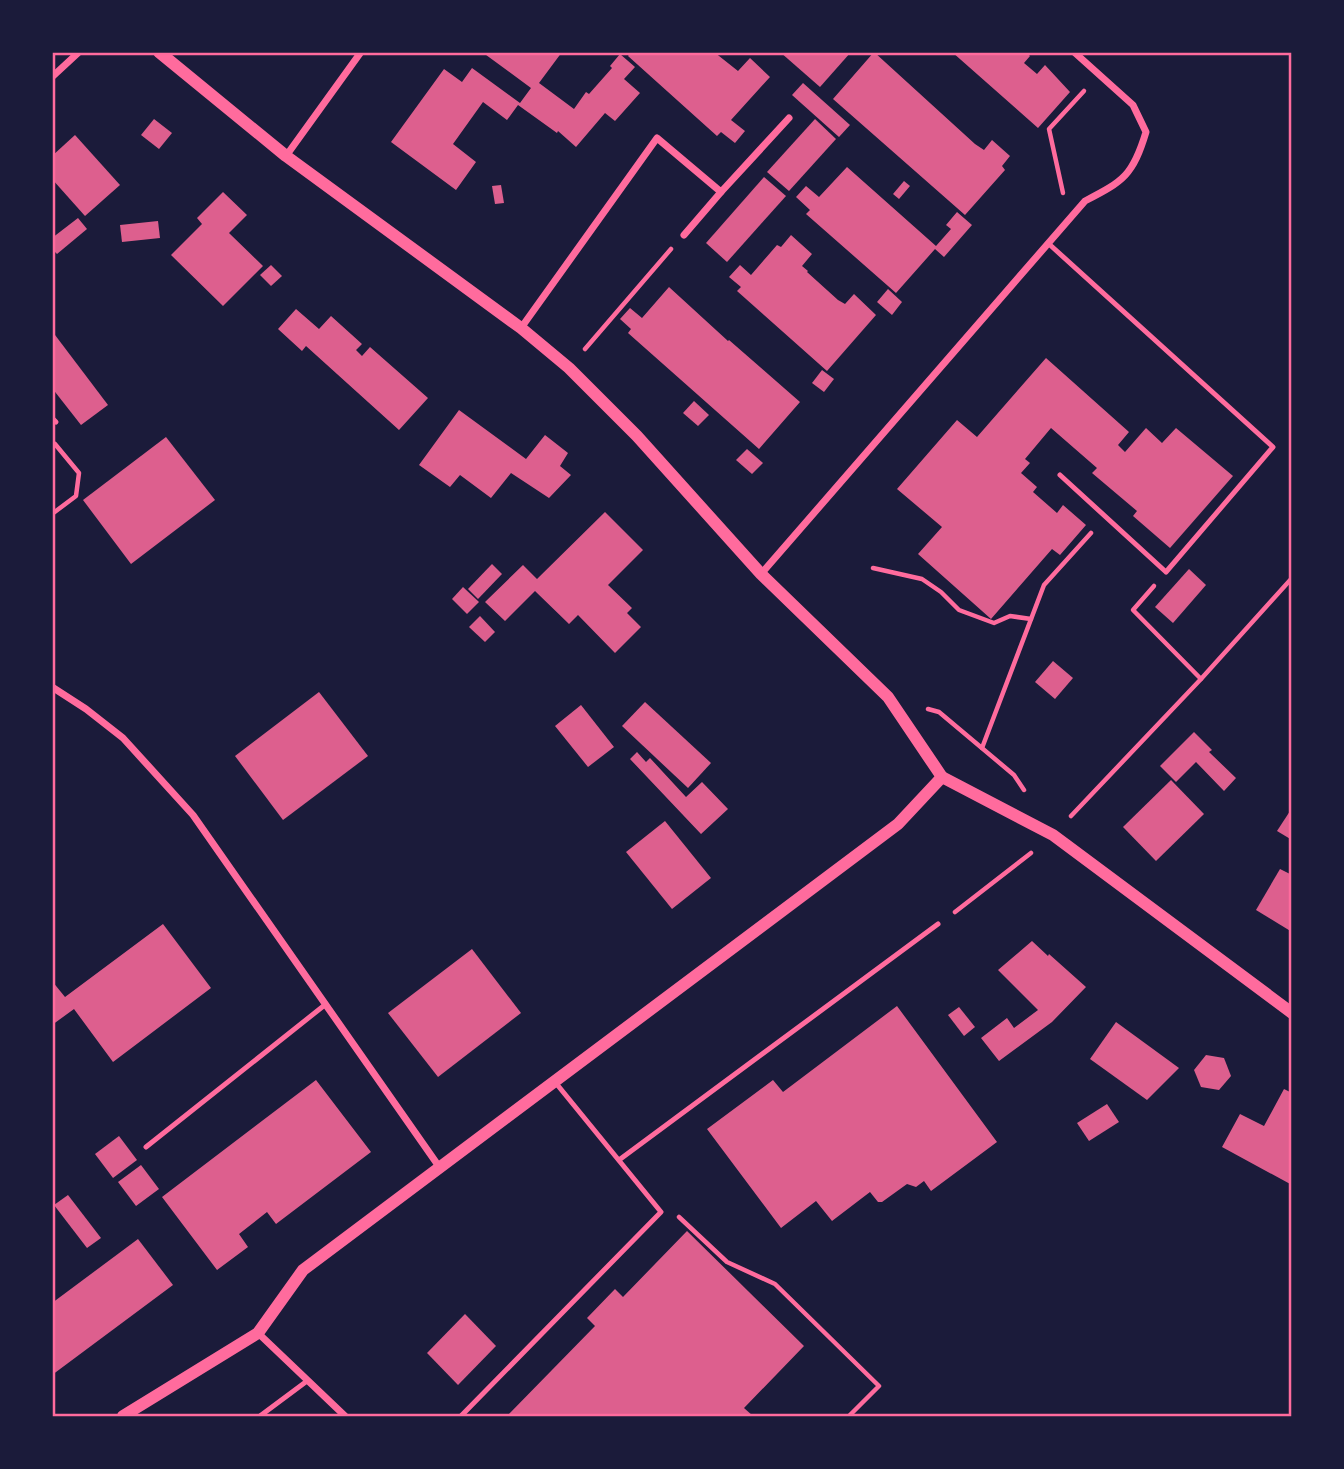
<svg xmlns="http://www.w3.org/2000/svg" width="1344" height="1469" viewBox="0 0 1344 1469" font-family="Jost,sans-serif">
  <rect width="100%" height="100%" fill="#1b1b3a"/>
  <g fill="#dd5f8e">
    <polygon points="482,52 562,52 539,83 574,109 586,92 589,94 612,68 610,66 620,54 635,67 624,79 640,93 615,121 605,113 576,147 558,131 557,133 518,105 507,120 483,102 453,144 476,162 456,190 391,142 444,69 462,82 472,68 520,103 531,88"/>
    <polygon points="631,52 714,52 738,71 750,58 770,77 731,120 745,131 735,143 721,132 717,136 628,56"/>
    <polygon points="780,52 851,52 820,87"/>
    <polygon points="874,52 975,144 984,150 992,140 1010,156 1002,166 1005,170 965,215 833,99"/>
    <polygon points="952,52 1026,52 1030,56 1024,63 1037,74 1045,65 1070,92 1038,128"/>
    <polygon points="803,83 850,125 839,137 792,95"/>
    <polygon points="154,119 172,133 159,149 141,135"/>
    <polygon points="815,119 836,139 789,191 767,172"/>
    <polygon points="75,135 120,185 85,216 52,179 52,156"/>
    <polygon points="847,167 936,246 951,229 946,225 957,212 972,225 944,257 935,249 896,293 806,214 810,210 796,197 806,186 819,197"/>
    <polygon points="764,177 786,196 727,262 706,243"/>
    <polygon points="904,181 910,186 899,199 893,194"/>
    <polygon points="501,185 504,203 495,204 492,186"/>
    <polygon points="223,192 247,215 229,233 263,266 223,306 171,255 202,224 197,218"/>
    <polygon points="78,218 87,229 57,254 52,249 52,238"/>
    <polygon points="158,221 160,238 122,242 120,225"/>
    <polygon points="791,235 812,254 802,266 808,271 807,272 838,300 845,304 854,294 876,315 827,371 737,291 741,287 729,277 740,265 751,275 777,245 781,247"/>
    <polygon points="271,265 282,276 271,286 260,275"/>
    <polygon points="669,287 728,341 729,340 800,402 759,449 628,333 631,329 620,319 630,308 642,318"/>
    <polygon points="888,289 902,302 892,315 877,302"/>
    <polygon points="296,309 319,329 331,316 362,344 356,350 362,356 370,347 428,398 399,430 306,346 302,351 278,329"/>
    <polygon points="52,331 108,405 81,425 52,388"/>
    <polygon points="1046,358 1129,432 1118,445 1125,452 1146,428 1162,443 1176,428 1233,476 1170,548 1133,516 1137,511 1092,473 1097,468 1051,428 1025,459 1030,463 1021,473 1037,487 1033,492 1057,513 1063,505 1086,525 1060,555 1052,549 991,619 918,554 942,527 897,489 957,420 977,437"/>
    <polygon points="822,370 834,379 824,392 812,383"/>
    <polygon points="694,401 709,415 698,426 683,413"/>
    <polygon points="459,410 526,459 545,435 568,453 560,466 571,475 549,498 511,473 491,498 460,475 450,487 419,465"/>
    <polygon points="166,437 215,500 131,564 83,500"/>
    <polygon points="747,449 763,463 752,474 736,460"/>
    <polygon points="605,512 643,550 608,585 632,608 627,613 641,627 615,653 578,615 569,624 535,591 505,621 485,602 523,565 537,579"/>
    <polygon points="492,564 502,574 478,599 468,589"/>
    <polygon points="1189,569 1206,585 1173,623 1155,607"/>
    <polygon points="463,587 479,602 467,614 452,599"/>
    <polygon points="480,616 495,632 485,642 469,627"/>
    <polygon points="1053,661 1073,678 1055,699 1035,682"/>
    <polygon points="319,692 368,756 283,820 235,756"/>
    <polygon points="645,702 711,763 688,788 622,726"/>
    <polygon points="581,705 614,747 588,767 555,726"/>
    <polygon points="1194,732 1212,750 1209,752 1236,778 1224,791 1196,762 1176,782 1160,766"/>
    <polygon points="637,752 646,762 650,758 686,797 702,782 728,809 701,834 630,759"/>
    <polygon points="1171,780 1204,814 1156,861 1123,827"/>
    <polygon points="1292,808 1292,840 1277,831"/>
    <polygon points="665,821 711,878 672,909 626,852"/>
    <polygon points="1280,869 1292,875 1292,932 1256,910"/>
    <polygon points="163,924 211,988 113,1062 74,1009 52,1025 52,981 65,997"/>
    <polygon points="1032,941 1048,956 1049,954 1086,987 1052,1022 999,1061 981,1038 1007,1018 1014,1028 1038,1010 998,970"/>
    <polygon points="472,949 521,1013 438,1077 388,1013"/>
    <polygon points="897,1006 997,1142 931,1191 924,1181 916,1187 907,1184 882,1202 878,1202 870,1192 832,1221 816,1201 781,1228 707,1129 773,1080 783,1092"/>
    <polygon points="959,1007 975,1027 964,1036 948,1015"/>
    <polygon points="1116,1022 1179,1068 1147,1100 1090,1059"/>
    <polygon points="1206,1055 1224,1058 1231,1076 1219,1090 1201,1087 1194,1070"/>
    <polygon points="316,1080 371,1152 276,1224 267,1212 239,1234 248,1247 217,1270 162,1197"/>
    <polygon points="1284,1089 1292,1093 1292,1185 1222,1147 1240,1114 1264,1126"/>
    <polygon points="1107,1104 1119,1122 1089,1141 1077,1123"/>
    <polygon points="119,1136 137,1160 113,1178 95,1154"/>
    <polygon points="141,1165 159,1189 136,1206 118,1182"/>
    <polygon points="68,1195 101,1238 87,1248 54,1205"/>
    <polygon points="687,1231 804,1346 744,1408 753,1416 507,1416 595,1326 587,1318 615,1289 623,1297"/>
    <polygon points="138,1239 173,1285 52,1375 52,1303"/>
    <polygon points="465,1314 496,1346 458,1385 427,1353"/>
  </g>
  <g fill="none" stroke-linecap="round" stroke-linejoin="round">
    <g stroke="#ff6b9d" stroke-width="4.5">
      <polyline points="1063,193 1049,129 1084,91"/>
      <polyline points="585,349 671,249"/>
      <polyline points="52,514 76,496 79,473 55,444"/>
      <polyline points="873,568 922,579 941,592 959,610 994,623 1010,616 1031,619"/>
      <polyline points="1154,586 1133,610 1201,679"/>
      <polyline points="928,709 939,712 1014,775 1024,790"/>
      <polyline points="982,748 1044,585 1091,533"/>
      <polyline points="1071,816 1201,679 1292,578"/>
      <polyline points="955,912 1031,853"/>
      <polyline points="679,1217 727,1262 775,1284 879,1386 849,1416"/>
    </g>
    <g stroke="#ff6b9d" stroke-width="5">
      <polyline points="1049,244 1273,447 1166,572 1060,475"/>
      <polyline points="52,418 56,422"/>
      <polyline points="146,1147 326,1004"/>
      <polyline points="619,1160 938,924"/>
      <polyline points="260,1416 307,1381"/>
      <polyline points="461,1416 661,1212 555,1082"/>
    </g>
    <g stroke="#ff6b9d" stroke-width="7">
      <polyline points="52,77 79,52"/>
      <polyline points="286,156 361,52"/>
      <polyline points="684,235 721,192"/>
      <polyline points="521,328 657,138 721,192 789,118"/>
      <path d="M761,574L1085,201C1124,181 1133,175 1146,132L1133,105L1074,52"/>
      <polyline points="52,687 86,709 123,738 193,815 440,1168"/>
      <polyline points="258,1333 345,1416"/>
    </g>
    <g stroke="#ff6b9d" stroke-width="12">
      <polyline points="159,52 286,156 521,328 569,368 637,436 761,574 888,697 942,777 1053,835 1292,1013"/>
      <polyline points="123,1416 258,1333 303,1270 898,824 942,777"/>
    </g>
  </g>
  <rect width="1344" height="1469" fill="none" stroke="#1b1b3a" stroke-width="108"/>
  <rect x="54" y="54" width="1236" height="1361" fill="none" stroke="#ff6b9d" stroke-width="2.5"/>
</svg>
